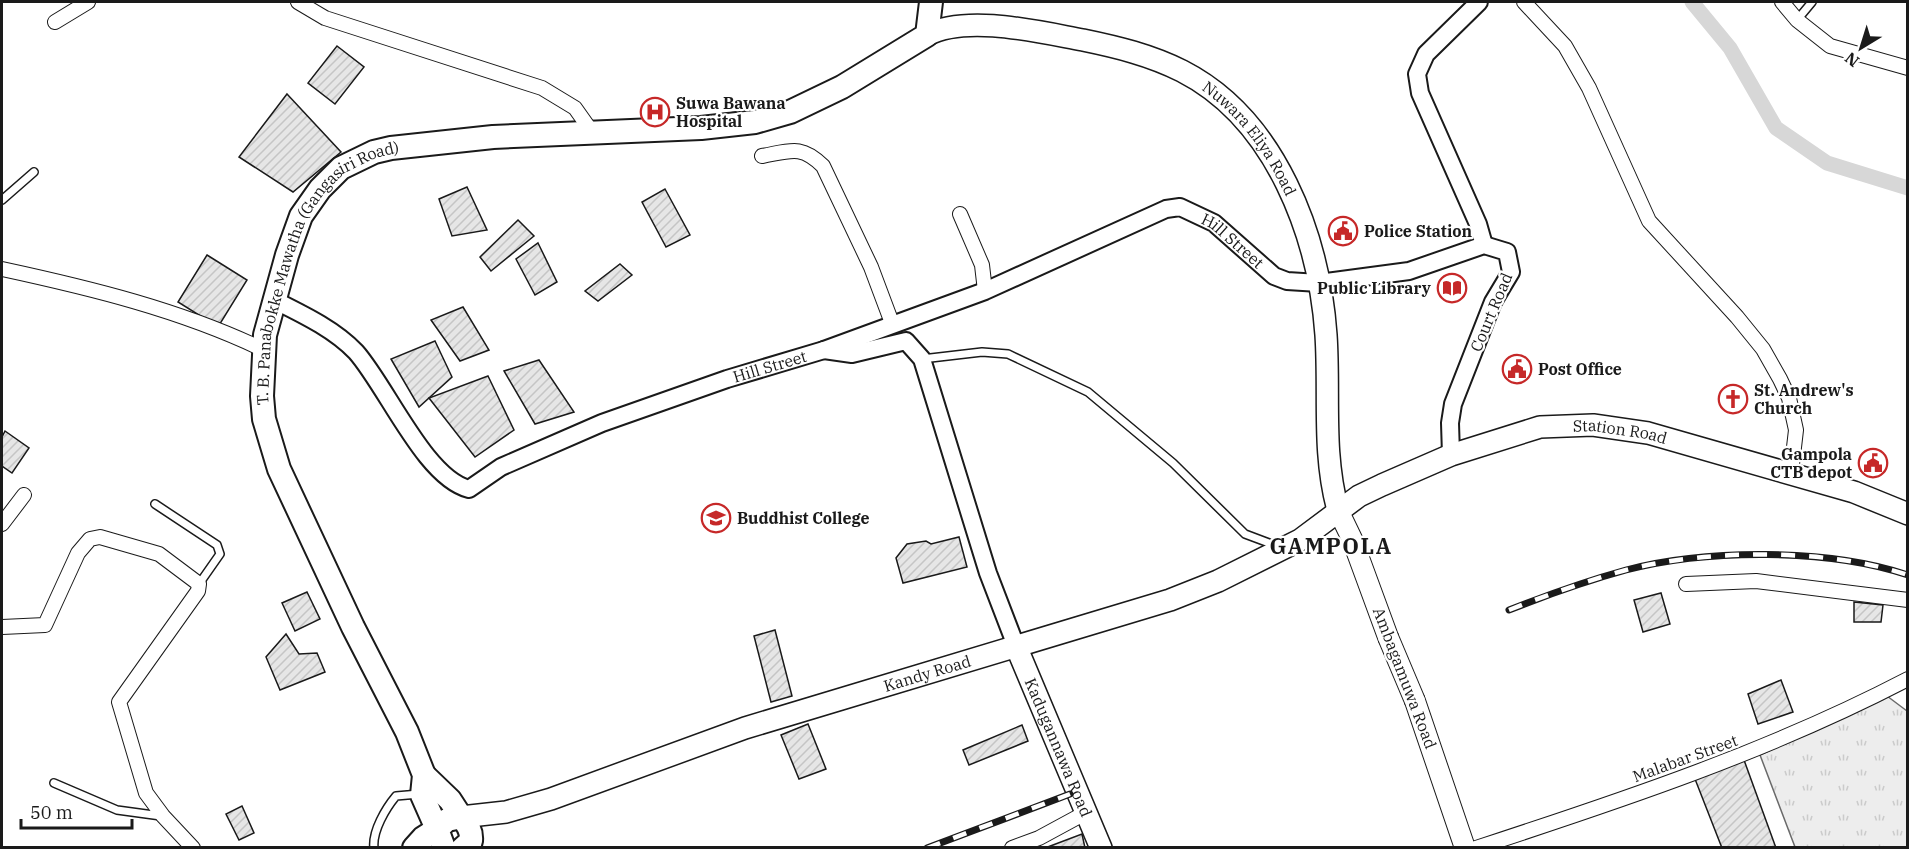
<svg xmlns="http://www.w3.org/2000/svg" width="1909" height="849" viewBox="0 0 1909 849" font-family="'IBM Plex Serif',serif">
  <defs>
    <pattern id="park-tufts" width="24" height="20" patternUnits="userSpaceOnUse" patternTransform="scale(1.5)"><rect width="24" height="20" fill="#ededed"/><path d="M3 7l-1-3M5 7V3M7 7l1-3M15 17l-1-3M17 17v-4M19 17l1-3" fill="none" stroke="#cbcbcb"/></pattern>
    <pattern id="building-hatch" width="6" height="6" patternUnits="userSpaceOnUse" patternTransform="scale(1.5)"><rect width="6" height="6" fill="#e6e6e6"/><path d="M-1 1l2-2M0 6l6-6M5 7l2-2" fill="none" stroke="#c5c5c5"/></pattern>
  </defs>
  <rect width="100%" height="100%" fill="#fff"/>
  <polygon fill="url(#park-tufts)" stroke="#6a6a6a" stroke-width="1.5" points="1887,696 1907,711 1907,847 1795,847 1760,755"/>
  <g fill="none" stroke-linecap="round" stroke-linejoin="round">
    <polyline stroke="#d7d7d7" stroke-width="15" points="1692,2 1730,48 1776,128 1827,163 1908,188"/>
  </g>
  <g fill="url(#building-hatch)" stroke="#1a1a1a" stroke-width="1.5">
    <polygon points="337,46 364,67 335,104 308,83"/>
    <polygon points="287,94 341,152 293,192 239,157"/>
    <polygon points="467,187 487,230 452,236 439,199"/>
    <polygon points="665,189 690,235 666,247 642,202"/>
    <polygon points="518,220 534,236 491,271 480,257"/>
    <polygon points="538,243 557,282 535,295 516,259"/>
    <polygon points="207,255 247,280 218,327 178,302"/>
    <polygon points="620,264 632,275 598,301 585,291"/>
    <polygon points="463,307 489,350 460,361 431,320"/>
    <polygon points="435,341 452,377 419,407 391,359"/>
    <polygon points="539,360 574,412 535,424 504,371"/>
    <polygon points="488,376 514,430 475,457 429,398"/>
    <polygon points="5,431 29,448 12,473 2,466 2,437"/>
    <polygon points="959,537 967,567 903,583 896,558 907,544 926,541 931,544"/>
    <polygon points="307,592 320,619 295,631 282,603"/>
    <polygon points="1661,593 1670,624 1643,632 1634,600"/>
    <polygon points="1854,602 1883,605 1881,622 1854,622"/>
    <polygon points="775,630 792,696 771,702 754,636"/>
    <polygon points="286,634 299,654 317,653 325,672 280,690 266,657"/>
    <polygon points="1781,680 1793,712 1758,724 1748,694"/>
    <polygon points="808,724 826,769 799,779 781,735"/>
    <polygon points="1022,725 1028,741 969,765 963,750"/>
    <polygon points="1744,760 1776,848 1722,848 1695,779"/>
    <polygon points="242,806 254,833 239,840 226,814"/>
    <polygon points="1082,834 1085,848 1045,848"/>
  </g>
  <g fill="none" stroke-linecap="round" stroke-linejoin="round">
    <g stroke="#1a1a1a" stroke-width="10">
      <g id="service">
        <polyline points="1797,20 1812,2"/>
        <polyline points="2,200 34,172"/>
        <polyline points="922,359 982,352 1008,354 1088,392 1173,463 1245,534 1277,546"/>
        <polyline points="155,504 217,545 220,554 199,584"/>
        <polyline points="54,783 117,810 161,816"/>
        <path d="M374,848C372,831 386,808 396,796L419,794"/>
      </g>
    </g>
    <g stroke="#1a1a1a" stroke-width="16">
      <g id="minor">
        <polyline points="298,2 325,18 542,88 575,108 592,132"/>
        <polyline points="1524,2 1565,46 1589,88 1649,221 1737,317 1763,349 1780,379 1789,398 1796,430 1791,473"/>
        <polyline points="1782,2 1797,20 1830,46 1908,68"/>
        <polyline points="55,22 88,2"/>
        <path d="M762,156C790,151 801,144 823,166L871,267L892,323"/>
        <polyline points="960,214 982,265 985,291"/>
        <path d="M2,269C90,288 181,310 264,350"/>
        <polyline points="2,524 24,495"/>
        <polyline points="1686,584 1756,581 1908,600"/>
        <polyline points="2,627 45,625 78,553 90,539 100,537 159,554 199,584 198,591 119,702 146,793 163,816 193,848"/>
        <polyline points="1012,848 1039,838 1087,812"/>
        <path d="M1476,848C1623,800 1770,751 1908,679"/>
      </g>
    </g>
    <g stroke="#1a1a1a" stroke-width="20">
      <g id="tertiary">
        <polyline points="1479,2 1426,54 1417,74 1420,93 1478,224 1484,245"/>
        <path id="s1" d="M274,300C302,314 334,329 356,352C387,387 425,478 469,489L501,467L602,423L727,379L824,350L985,291L1166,209L1180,207L1214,223L1274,276L1287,281L1319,283L1409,271L1484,245L1507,252L1511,272L1493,302L1453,404L1450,423L1451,455"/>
        <polyline points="824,350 852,354 906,341 922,359 988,573 1016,646"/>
      </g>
    </g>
    <g stroke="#1a1a1a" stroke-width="22">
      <g id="secondary">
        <polyline points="1338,510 1352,539 1388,637"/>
        <polyline points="1415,701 1465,848"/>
      </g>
    </g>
    <g stroke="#1a1a1a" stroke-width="24">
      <g id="primary">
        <path id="s2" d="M927,35C967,14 1039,32 1083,40C1117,47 1150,55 1182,71C1276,119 1319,236 1326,335C1330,394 1322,452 1338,510"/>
        <path id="s3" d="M1016,646L1101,848"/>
        <path id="s4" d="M461,817L506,812L551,799L745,728L1170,600L1218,581L1300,540L1359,496L1382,485L1451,455L1540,427L1593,425L1648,433L1854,492L1908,514"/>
      </g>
    </g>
    <g stroke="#1a1a1a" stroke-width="26">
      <g id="trunk">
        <polyline points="424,775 450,800 461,817"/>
        <path id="s5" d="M414,848L423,838L437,829L422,795L424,775L407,732L353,627L279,469L264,419L262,396L265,335L287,255L301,216L320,189L341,168L374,152L391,148L493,137L701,128L755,122L790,112L842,87L927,35L931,2"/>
        <path d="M444,848L437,829L447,820L461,817C468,824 472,831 471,841L463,848"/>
      </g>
    </g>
    <use href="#service" stroke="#fff" stroke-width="7"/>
    <use href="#minor" stroke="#fff" stroke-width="14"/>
    <use href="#tertiary" stroke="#fff" stroke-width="16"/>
    <use href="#secondary" stroke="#fff" stroke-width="20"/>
    <use href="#primary" stroke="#fff" stroke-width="21"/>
    <use href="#trunk" stroke="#fff" stroke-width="22"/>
    <g stroke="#1a1a1a" stroke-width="7">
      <g id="rail">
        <path d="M1509,610C1547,595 1586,581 1626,570C1706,549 1828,548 1908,575"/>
        <polyline points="927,848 1070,794"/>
      </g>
    </g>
    <use href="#rail" stroke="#fff" stroke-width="4.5" stroke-dasharray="14" stroke-linecap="butt"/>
    <g stroke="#1a1a1a" stroke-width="22" stroke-linecap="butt">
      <polyline id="secondary-bridge" points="1388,637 1415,701"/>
    </g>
    <use href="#secondary-bridge" stroke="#fff" stroke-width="20"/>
  </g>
  <defs>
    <g id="hospital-ring" transform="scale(1.5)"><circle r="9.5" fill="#fff" stroke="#c62828" stroke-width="1.5"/><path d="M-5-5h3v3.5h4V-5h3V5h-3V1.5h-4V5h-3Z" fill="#c62828"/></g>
    <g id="civic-ring" transform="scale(1.5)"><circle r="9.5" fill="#fff" stroke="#c62828" stroke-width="1.5"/><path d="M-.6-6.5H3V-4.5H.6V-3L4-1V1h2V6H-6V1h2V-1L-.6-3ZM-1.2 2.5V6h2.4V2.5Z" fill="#c62828"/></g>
    <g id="library-ring" transform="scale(1.5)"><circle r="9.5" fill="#fff" stroke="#c62828" stroke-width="1.5"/><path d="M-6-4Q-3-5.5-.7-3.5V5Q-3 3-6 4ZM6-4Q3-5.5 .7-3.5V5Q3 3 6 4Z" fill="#c62828"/></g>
    <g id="church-ring" transform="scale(1.5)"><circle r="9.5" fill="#fff" stroke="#c62828" stroke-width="1.5"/><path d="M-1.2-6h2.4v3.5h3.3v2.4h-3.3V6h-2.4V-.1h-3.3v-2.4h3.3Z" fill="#c62828"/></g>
    <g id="school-ring" transform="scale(1.5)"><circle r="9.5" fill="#fff" stroke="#c62828" stroke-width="1.5"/><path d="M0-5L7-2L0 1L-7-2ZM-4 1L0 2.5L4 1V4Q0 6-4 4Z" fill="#c62828"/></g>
  </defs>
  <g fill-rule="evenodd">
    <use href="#hospital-ring" x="655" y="112"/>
    <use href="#civic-ring" x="1343" y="231"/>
    <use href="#library-ring" x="1452" y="288"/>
    <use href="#civic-ring" x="1517" y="369"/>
    <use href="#church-ring" x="1733" y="399"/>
    <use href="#civic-ring" x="1873" y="463"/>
    <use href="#school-ring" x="716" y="518"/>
  </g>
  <g text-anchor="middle" stroke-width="4.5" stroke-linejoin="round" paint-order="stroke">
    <g font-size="16" font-weight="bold" fill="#1a1a1a" stroke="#fff" text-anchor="start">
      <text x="676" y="109">Suwa Bawana<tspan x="676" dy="18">Hospital</tspan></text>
      <text x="1364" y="237">Police Station</text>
      <text x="1431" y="294" text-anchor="end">Public Library</text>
      <text x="1538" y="375">Post Office</text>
      <text x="1754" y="396">St. Andrew's<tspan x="1754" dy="18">Church</tspan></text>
      <text x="1852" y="460" text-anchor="end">Gampola<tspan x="1852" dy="18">CTB depot</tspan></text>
      <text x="737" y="524">Buddhist College</text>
    </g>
    <g font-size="16" fill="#1a1a1a" stroke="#fff">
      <text dy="6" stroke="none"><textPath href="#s2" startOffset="360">Nuwara Eliya Road</textPath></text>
      <text dy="6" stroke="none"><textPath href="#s1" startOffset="1108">Hill Street</textPath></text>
      <text dy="6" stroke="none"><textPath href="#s5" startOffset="652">T. B. Panabokke Mawatha (Gangasiri Road)</textPath></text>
      <text transform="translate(1491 312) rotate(-67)" y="6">Court Road</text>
      <text dy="6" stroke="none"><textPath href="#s1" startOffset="604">Hill Street</textPath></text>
      <text dy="6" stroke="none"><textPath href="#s4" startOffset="1234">Station Road</textPath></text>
      <text dy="6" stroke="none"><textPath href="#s4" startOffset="489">Kandy Road</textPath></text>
      <text transform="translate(1405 678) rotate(69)" y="6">Ambagamuwa Road</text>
      <text dy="6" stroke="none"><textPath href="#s3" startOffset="110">Kadugannawa Road</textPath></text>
      <text transform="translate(1685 758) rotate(-20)" y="6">Malabar Street</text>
    </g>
    <g font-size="22" font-weight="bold" letter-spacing="1.5" fill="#1a1a1a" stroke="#fff">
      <text x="1331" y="554">GAMPOLA</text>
    </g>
  </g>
  <rect width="1909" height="849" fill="none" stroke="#1a1a1a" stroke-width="6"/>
  <g transform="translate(1861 48) rotate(218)" stroke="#ffffff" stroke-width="4.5" paint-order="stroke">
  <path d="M0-4.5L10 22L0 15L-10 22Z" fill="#1a1a1a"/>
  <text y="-9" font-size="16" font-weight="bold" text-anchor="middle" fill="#1a1a1a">N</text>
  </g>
  <path d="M21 819v9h111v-9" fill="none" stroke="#1a1a1a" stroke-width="3"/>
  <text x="30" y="819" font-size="18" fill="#1a1a1a" stroke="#ffffff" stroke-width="4.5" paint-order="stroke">50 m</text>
</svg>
